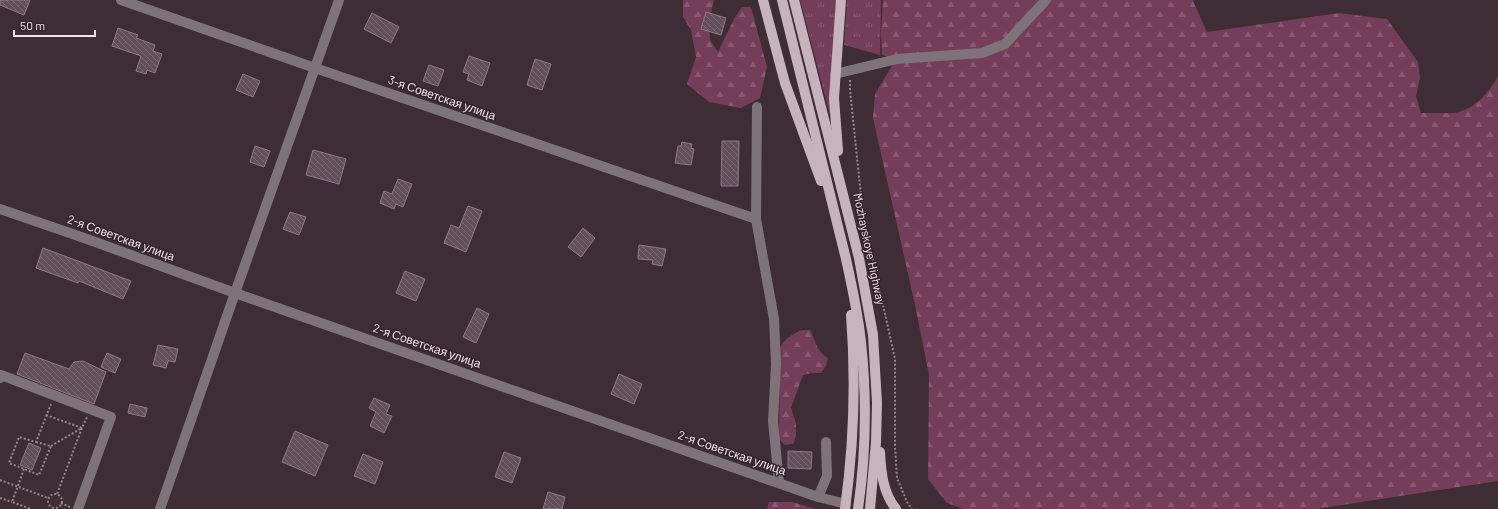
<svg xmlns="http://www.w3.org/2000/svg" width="1498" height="509" viewBox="0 0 1498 509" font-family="Barlow,sans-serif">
  <defs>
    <pattern id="grass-tufts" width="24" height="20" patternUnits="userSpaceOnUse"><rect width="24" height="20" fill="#743d59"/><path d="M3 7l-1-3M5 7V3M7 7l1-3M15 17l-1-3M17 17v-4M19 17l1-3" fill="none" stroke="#885971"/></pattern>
    <pattern id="forest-firs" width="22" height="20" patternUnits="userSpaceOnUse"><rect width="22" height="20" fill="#743d59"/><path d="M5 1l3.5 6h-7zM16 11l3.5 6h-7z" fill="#885971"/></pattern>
    <pattern id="building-back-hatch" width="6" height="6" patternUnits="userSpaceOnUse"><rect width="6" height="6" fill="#634f58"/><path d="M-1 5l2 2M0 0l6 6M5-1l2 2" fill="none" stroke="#7a6870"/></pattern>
  </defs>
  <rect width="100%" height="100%" fill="#3f2d36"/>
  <g fill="url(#grass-tufts)">
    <polygon points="800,0 837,0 830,115"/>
    <polygon points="847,0 881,0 880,55 844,45"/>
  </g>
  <g fill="url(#forest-firs)">
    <polygon points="683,0 714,0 709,21 710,40 718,52 735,17 742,7 751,7 767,67 760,98 741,108 709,102 687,84 696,57 691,30 683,17"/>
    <path d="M883,0H1194L1193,1L1207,32L1339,13L1387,19L1418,62L1420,78L1416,96L1421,113C1432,113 1443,113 1453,113C1473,111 1489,93 1498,76V481L1316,509H964L947,503L928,479L929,375L915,305L873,118L875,94L896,59L882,55L881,33Z"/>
    <path d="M802,330H810C817,342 815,350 828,358L826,366L821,373H812L803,375L791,408L796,424V436L793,444L785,445L779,439L780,360C777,343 787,337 802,330Z"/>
    <polygon points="769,502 792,502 816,509 767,509"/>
  </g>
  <g fill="url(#building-back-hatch)" stroke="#8f7a84">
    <polygon points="0,0 30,0 24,15 0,5"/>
    <polygon points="706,12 726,18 721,35 701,29"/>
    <polygon points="372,13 399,27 391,43 364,29"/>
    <polygon points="118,28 138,35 136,38 155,45 153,51 162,54 155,73 147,70 146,74 136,71 141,56 112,46"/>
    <polygon points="469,56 490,63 482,86 467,80 469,74 463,72"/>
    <polygon points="535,59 551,64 542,90 527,85"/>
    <polygon points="429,65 444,70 438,86 423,81"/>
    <polygon points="243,74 260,81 253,97 236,90"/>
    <polygon points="722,141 739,141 738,186 721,186"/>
    <polygon points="682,142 692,144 691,148 694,149 691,165 675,163 678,146 681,146"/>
    <polygon points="255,146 270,151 264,167 250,162"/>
    <polygon points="313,150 346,159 339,184 306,175"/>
    <polygon points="398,179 412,184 403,207 396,204 394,209 380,203 384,191 392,194"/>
    <polygon points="468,206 482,211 466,252 444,243 451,225 459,228"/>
    <polygon points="290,212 306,217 299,235 283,229"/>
    <polygon points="583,228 595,238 581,257 568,247"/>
    <polygon points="639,245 666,249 662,266 652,264 653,260 638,259"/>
    <polygon points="43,248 131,281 123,299 79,281 78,283 36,268"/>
    <polygon points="405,271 425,279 416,301 396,293"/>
    <polygon points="477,308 489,314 476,343 463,337"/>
    <polygon points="158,345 178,349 175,362 168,361 166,368 153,365"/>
    <polygon points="25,353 69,369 74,362 83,361 106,372 94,404 17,374"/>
    <polygon points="107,353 121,359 115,373 101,367"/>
    <polygon points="619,374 642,384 634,404 611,394"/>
    <polygon points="374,398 390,405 386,414 392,416 384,433 370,426 376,412 369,408"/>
    <polygon points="130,404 147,408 145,417 128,413"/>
    <polygon points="295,431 328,445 315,476 282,462"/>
    <polygon points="29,443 41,448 32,470 20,465"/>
    <polygon points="788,451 812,452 811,469 788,468"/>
    <polygon points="504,452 521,458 512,483 495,477"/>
    <polygon points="363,454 383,462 375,484 354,476"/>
    <polygon points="548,492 565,497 562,509 543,509"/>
  </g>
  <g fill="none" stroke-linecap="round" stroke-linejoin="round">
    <g stroke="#96878e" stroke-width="2" stroke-dasharray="2 2" stroke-linecap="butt">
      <polyline points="850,80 850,90 863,215 895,359 895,447 897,478 907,502 912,509"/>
      <polyline points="46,415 82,428 87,417"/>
      <polyline points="36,442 51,446 39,475 9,463 19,437 36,442 51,404"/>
      <polyline points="51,446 82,428 57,494"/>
      <polyline points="24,469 12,502 31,509"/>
      <polyline points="0,480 48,498"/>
      <circle cx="55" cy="501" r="7"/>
      <polyline points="0,498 12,502"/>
      <polyline points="61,503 70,507"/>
    </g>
    <g stroke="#7d7378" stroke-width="10">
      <polyline points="121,0 315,68 756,219"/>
      <polyline points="835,74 897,59 982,53 1005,44 1046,0"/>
      <polyline points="757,107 756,219 774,319 776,364 773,421 779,483"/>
      <polyline points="0,209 87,239 235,293 818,497 846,504"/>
      <polyline points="0,378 1,375 111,417 78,509"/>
      <polyline points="818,497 827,476 826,442"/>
      <polyline points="160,509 235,293 339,0"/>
    </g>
    <g stroke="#c6b3bb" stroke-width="10">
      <polyline points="763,0 785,83 821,181"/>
      <path d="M782,0L846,259C852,286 858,314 861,342C867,398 866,454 858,509"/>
      <polyline points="794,0 859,258 873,335 877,403 876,442 870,509"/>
      <polyline points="838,151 834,98 841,0"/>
      <path d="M880,452C881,472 883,493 896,509"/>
      <path d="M845,509C854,444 856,380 851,315"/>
    </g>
  </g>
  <g text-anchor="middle" stroke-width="3" stroke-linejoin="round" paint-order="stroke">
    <g font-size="12" fill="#f1e5ea" stroke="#34242c">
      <text transform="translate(442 98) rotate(19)" y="4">3-я Советская улица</text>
      <text transform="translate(121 238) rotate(20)" y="4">2-я Советская улица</text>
      <text transform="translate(869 249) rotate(78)" y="4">Mozhayskoye Highway</text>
      <text transform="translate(427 346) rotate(19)" y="4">2-я Советская улица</text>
      <text transform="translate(732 453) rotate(19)" y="4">2-я Советская улица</text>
    </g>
  </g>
  <path d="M14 30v6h81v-6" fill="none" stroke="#f1e5ea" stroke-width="2"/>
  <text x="20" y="30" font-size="12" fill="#f1e5ea" stroke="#34242c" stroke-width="3" paint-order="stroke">50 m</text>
</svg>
